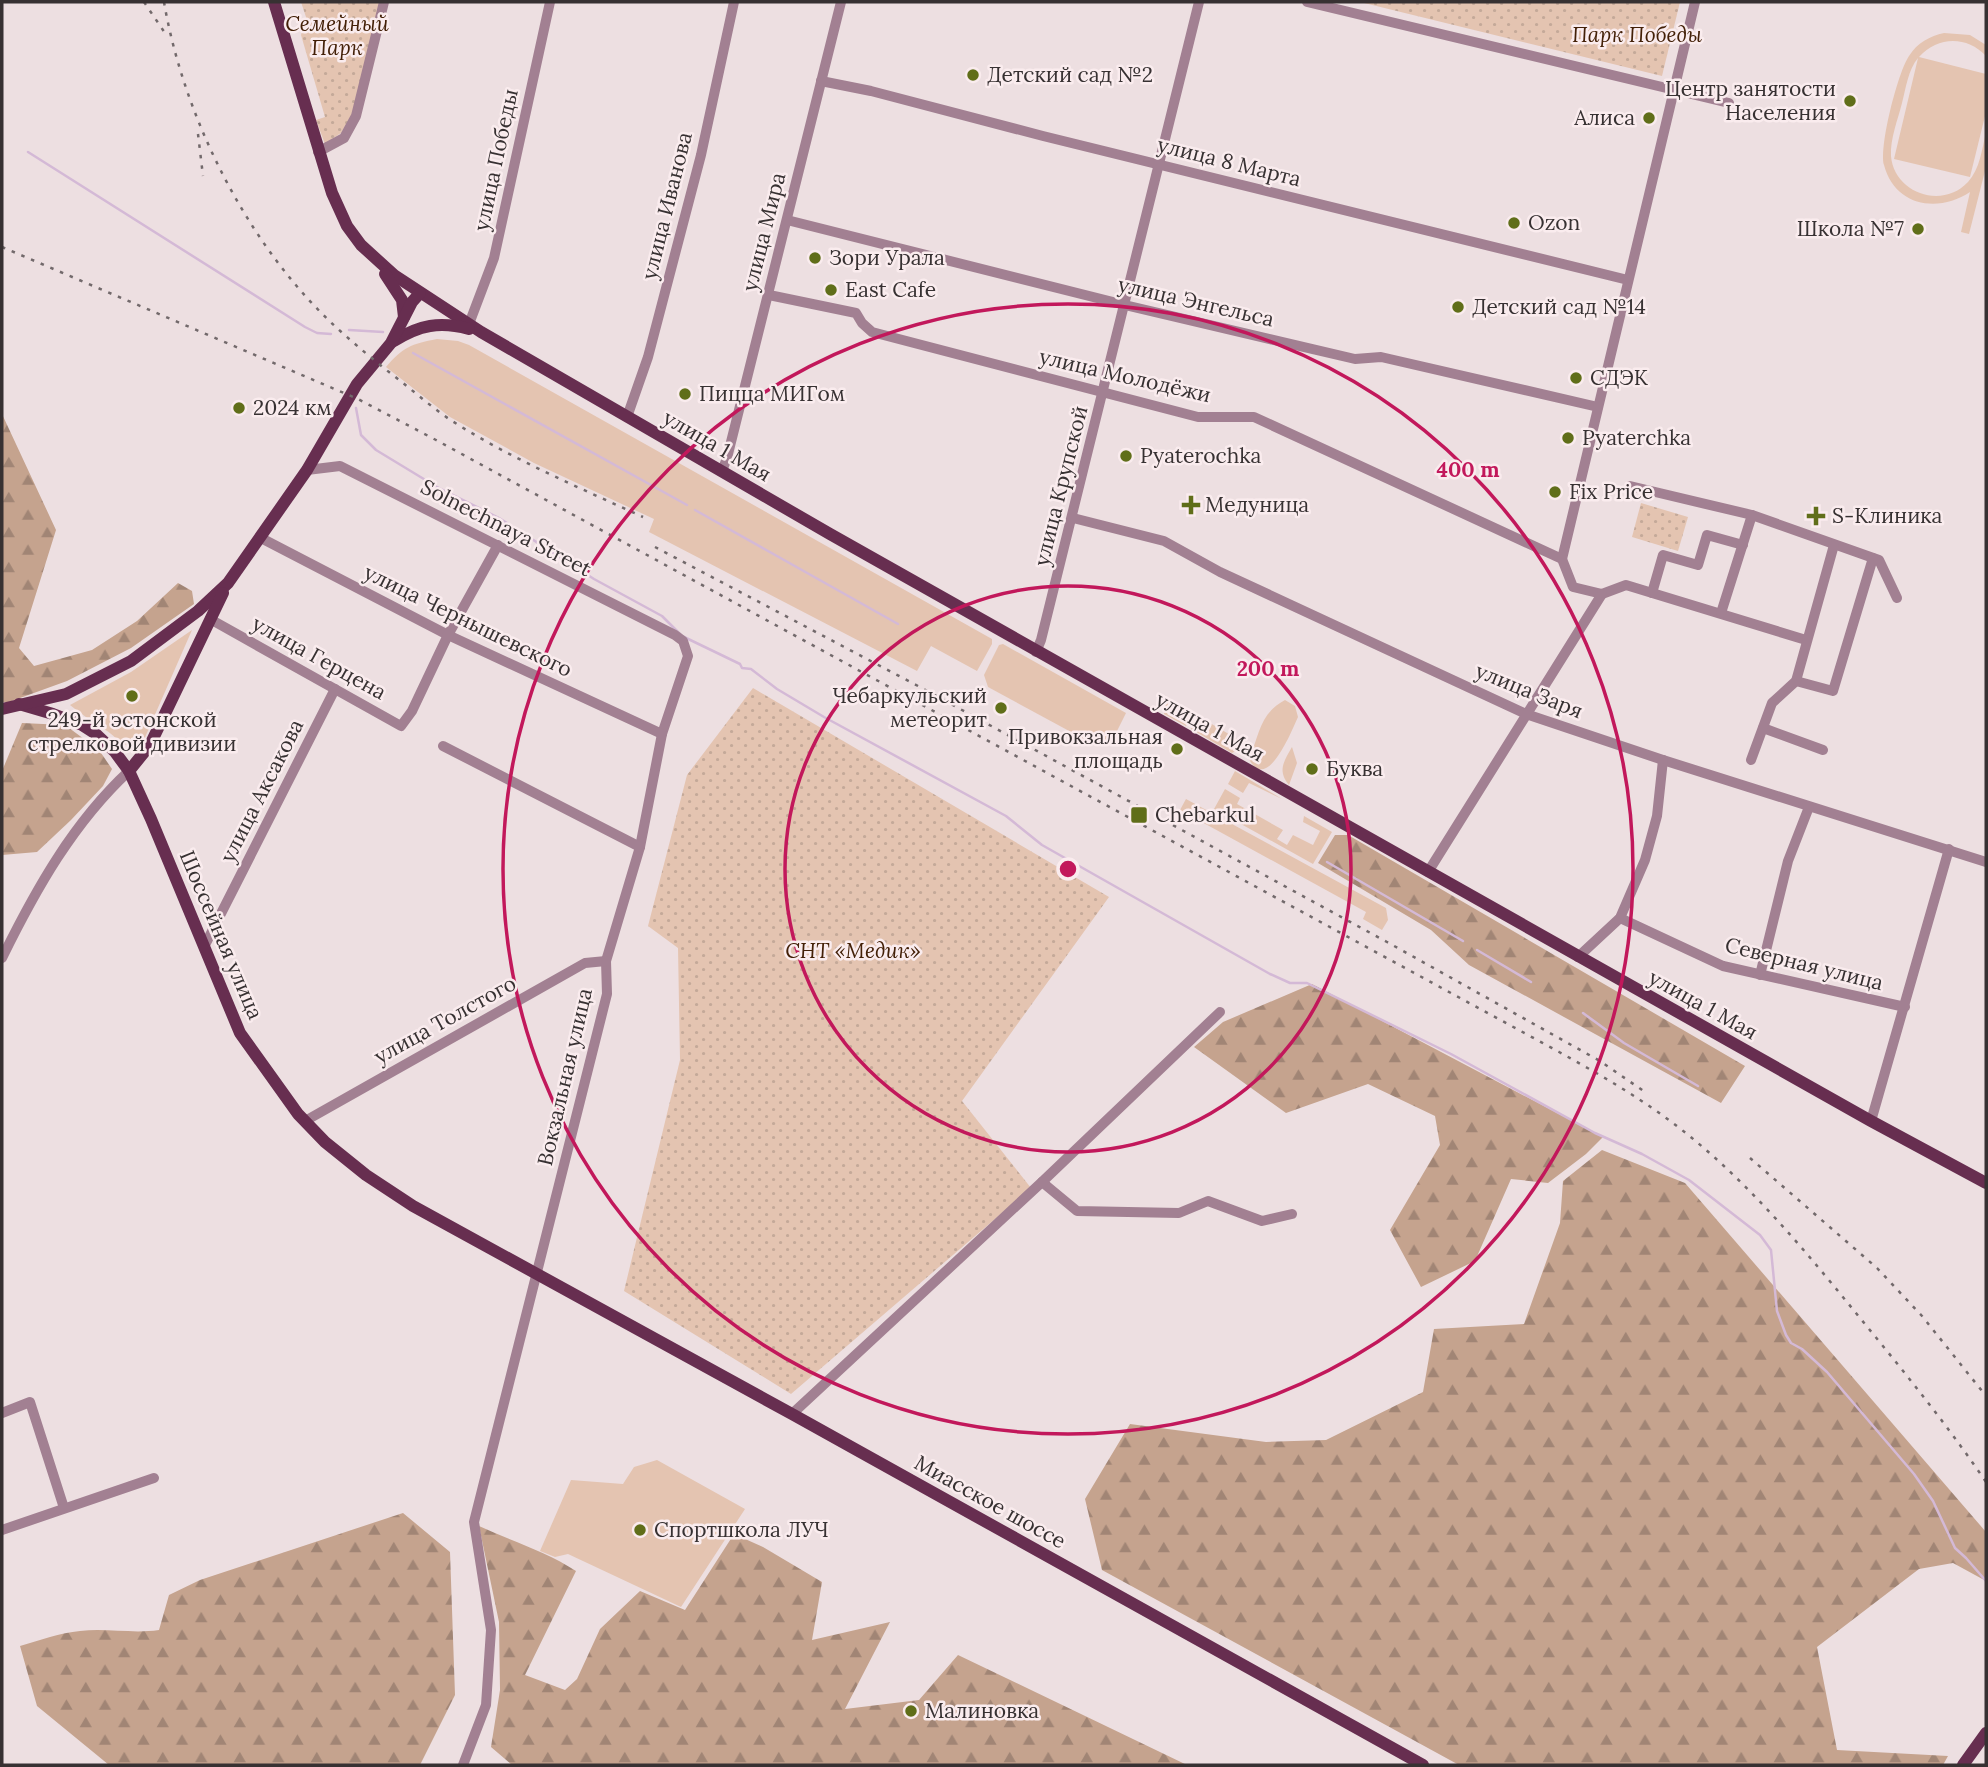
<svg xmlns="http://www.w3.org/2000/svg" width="1988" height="1767" viewBox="0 0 1988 1767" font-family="Lora,serif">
  <defs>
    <pattern id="forest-firs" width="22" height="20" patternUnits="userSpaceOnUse" patternTransform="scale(1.75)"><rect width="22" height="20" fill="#c5a38e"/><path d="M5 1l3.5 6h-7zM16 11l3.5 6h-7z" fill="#a18575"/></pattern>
    <pattern id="park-dots" width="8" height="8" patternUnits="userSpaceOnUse" patternTransform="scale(1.75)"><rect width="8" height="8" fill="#e4c4b1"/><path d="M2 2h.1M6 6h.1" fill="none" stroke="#c4a999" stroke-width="1.8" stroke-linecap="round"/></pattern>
  </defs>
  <rect width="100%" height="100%" fill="#eddfe1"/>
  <g fill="#e4c4b1">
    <path d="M1944,33L1970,35L1986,45V56C1967,36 1938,36 1919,57L1986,74V112L1970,177L1894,159L1918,58C1908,70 1906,88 1902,103C1898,119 1890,139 1891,156C1894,193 1942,210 1968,182C1980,169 1982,149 1986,132V167L1969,234L1961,232L1970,192C1939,213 1895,207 1884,165C1879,146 1898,72 1909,56C1917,43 1930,36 1944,33Z"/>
    <path d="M437,339L458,341L469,345L992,639V644L977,671L931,646L917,671L649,532L654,519L534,463L450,417L386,367C403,347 411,344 437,339Z"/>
    <path d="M192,630L143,742L133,748C117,742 117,737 104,729C92,721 81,714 70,705L131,672Z"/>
    <polygon points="1003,644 1126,713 1110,745 1095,745 988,687 984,675 999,645"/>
    <path d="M1285,700L1295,706L1298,717C1292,730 1267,794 1249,759C1260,734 1259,714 1285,700Z"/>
    <polygon points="1171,701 1193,714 1186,726 1164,714 1164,706"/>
    <polygon points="1198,716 1239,740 1239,749 1232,753 1191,729"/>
    <path d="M1292,747L1297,763L1289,785C1277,771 1284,761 1292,747Z"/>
    <polygon points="1235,771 1282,799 1249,783 1243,793 1228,784"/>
    <polygon points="1225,789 1240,798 1237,804 1283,830 1277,839 1287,845 1293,835 1313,845 1320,831 1303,822 1304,816 1332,832 1313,864 1214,809"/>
    <polygon points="1186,799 1386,908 1388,920 1382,930 1363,919 1366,912 1180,810"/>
    <polygon points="657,1460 745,1509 681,1607 568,1554 555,1557 540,1551 571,1480 623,1484 634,1467"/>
  </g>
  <g fill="url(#forest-firs)">
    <polygon points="2,414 56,530 19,648 34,666 92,650 137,621 178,583 192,591 194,604 131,648 67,681 9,702 2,702"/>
    <polygon points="22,723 65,725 99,750 112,769 103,786 71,820 37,852 2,855 2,771"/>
    <polygon points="1335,835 1348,835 1745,1066 1721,1103 1469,965 1431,930 1318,863"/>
    <polygon points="1312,984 1595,1133 1603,1137 1586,1154 1548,1183 1511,1179 1475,1261 1421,1287 1390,1230 1440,1145 1435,1116 1368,1084 1286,1113 1194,1047 1223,1022"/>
    <polygon points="1602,1150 1685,1183 1986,1532 1986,1581 1953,1563 1919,1569 1817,1647 1837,1750 1948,1756 1943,1765 1459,1765 1102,1570 1085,1499 1130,1424 1266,1442 1326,1440 1423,1392 1434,1329 1524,1324 1560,1223 1563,1181"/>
    <path d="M403,1513L450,1552L455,1695L420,1765H109L37,1706L20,1646C40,1640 60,1633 80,1631C107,1628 133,1634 159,1630L169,1595L200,1580Z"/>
    <path d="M479,1526C511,1541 547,1552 576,1571L525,1675L565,1690L577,1679L600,1629L640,1591L685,1610L734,1534L763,1547L822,1582L812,1640L890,1622L845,1709L919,1700L958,1655L1187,1765H512L491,1747L500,1690L499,1622Z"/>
  </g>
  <g fill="url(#park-dots)">
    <polygon points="301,2 380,2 352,115 341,133 325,144 316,120 325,117 301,35 306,17"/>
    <polygon points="1360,2 1680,2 1662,76"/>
    <polygon points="1641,503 1688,517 1678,551 1632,537"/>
    <polygon points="753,688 1109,897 962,1101 1031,1188 791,1394 624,1291 680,1060 678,948 648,926 687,775"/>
  </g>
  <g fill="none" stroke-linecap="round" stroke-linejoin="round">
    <g stroke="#d4b9d6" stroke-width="2.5">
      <polyline points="28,152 305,327 317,333 331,334"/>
      <polyline points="349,330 383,332"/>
      <polyline points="413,353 687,505"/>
      <polyline points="356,408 361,435 376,450 437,487 499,518 594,579 662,616 682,636 740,664 742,668 751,669 777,689 824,717 1006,816 1042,845 1270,974 1290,983 1307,983 1451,1054 1595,1133 1642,1154 1689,1180 1760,1235 1771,1250 1777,1311 1786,1335 1791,1343 1802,1349 1827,1372 1914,1474 1933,1501 1955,1548 1966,1558 1986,1581"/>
      <polyline points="695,510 898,624"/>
      <polyline points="1327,862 1463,941"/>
      <polyline points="1477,950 1531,982"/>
      <polyline points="1583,1013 1624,1043 1698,1086"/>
    </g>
    <g stroke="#a28092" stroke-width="10">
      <polyline points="1307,2 1729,103"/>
      <polyline points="821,81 871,91 1043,136 1628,280"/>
      <polyline points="318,152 344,138 356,116 384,2"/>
      <polyline points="787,220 1129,306 1355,359 1381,357 1598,407"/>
      <polyline points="769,295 856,313 862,323 872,332 1198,417 1254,417 1562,559 1573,587 1602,594 1626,585 1806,640"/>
      <polyline points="469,324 494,258 550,2"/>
      <polyline points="627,417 648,357 701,155 734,2"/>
      <polyline points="307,470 340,466 675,635 683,641 688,656 662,734 640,847 606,961 607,994 474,1522 491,1630 486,1705 463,1765"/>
      <polyline points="722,471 727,458 841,2"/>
      <polyline points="1630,486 1752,515 1879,560 1897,598"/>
      <polyline points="1073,518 1164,541 1220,572 1526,714 1663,760 1986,862"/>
      <polyline points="261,538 448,635 662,734"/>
      <polyline points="1562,559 1695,2"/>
      <polyline points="1652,593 1663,555 1698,565 1707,535 1743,545"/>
      <polyline points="1721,613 1752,515"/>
      <polyline points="210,619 401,726 412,711 448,635 498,545"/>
      <polyline points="1036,652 1041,640 1199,2"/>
      <polyline points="1796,681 1833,691 1873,558"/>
      <polyline points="1763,728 1823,750"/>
      <polyline points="443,746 640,847"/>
      <polyline points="1751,760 1772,703 1796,681 1834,545"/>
      <polyline points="1428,872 1602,594"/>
      <polyline points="1620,918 1723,966 1905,1007"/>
      <polyline points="204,947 335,689"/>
      <polyline points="1578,957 1620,918 1645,860 1657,816 1663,760"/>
      <path d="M2,958C36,889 73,823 129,771"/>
      <polyline points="1760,975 1788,861 1809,807"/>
      <polyline points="305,1121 585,963 606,961"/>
      <polyline points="1871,1121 1949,849"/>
      <polyline points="1042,1182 1077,1211 1179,1213 1208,1201 1262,1221 1292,1214"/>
      <polyline points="2,1413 30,1402 64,1508"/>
      <polyline points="792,1414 1042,1182 1220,1012"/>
      <polyline points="2,1530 154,1478"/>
    </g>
    <g stroke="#672e50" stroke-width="12">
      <polyline points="274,2 332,193 347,226 361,245 394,275 481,332 830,534 1871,1121 1986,1183"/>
      <polyline points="385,274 402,300 404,317"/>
      <path d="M394,341C419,325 440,321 469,329"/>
      <polyline points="19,704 53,714 82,725 96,734 115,752 129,771 151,819 240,1033 298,1114 325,1142 366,1175 413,1206 792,1414 1423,1765"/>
      <polyline points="2,709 66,694 131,661 198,611 228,583 307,470 357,384 391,343 412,302 420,293"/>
      <polyline points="129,771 150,745 223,593"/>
      <polyline points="1963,1765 1986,1733"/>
    </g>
    <g stroke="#72696b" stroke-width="2.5" stroke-dasharray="3.5 7" stroke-linecap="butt">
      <polyline points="144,2 165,33"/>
      <path d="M164,2C184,119 249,248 338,329C359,348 381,366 403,383C418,395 433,408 449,419C509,458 578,487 643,517"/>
      <polyline points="198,134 203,176"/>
      <path d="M2,247L358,399L436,440L1539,1041C1581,1064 1623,1087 1662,1115C1743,1173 1807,1253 1869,1329C1910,1379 1950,1429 1986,1482"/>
      <polyline points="655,547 918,686 1387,942 1600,1061 1645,1092"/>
      <polyline points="1750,1158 1877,1268 1922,1316 1986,1396"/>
    </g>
  </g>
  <g fill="none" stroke="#c2185b" stroke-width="3.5">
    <circle cx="1068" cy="869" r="283"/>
    <circle cx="1068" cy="869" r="565"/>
  </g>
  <g fill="#606e19" stroke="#faecee" stroke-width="2.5">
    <circle cx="973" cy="75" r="7"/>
    <circle cx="1850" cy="101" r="7"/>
    <circle cx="1649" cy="118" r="7"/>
    <circle cx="1514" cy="223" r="7"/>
    <circle cx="1918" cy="229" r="7"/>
    <circle cx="815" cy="258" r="7"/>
    <circle cx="831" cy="290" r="7"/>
    <circle cx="1458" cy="307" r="7"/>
    <circle cx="1576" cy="378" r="7"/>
    <circle cx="685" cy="394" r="7"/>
    <circle cx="239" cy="408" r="7"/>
    <circle cx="1568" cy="438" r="7"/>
    <circle cx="1126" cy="456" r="7"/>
    <circle cx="1555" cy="492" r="7"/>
    <path d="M1187.5 494.5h7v7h7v7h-7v7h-7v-7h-7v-7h7z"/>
    <path d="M1812.5 505.5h7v7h7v7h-7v7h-7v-7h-7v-7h7z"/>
    <circle cx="132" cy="696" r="7"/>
    <circle cx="1001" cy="708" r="7"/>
    <circle cx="1177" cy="749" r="7"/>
    <circle cx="1312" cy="769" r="7"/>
    <rect x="1130" y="806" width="18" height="18" rx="3.5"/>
    <circle cx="640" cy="1530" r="7"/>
    <circle cx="911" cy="1711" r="7"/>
  </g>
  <g text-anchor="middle" stroke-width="5" stroke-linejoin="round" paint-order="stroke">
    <g font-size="21" font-style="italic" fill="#432007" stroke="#faecee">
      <text x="337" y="31">Семейный<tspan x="337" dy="24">Парк</tspan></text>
      <text x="1637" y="42">Парк Победы</text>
      <text x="853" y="958">СНТ «Медик»</text>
    </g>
    <g font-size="21" fill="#373132" stroke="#faecee" text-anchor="start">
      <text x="987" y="82">Детский сад №2</text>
      <text x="1836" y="96" text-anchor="end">Центр занятости<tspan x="1836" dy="24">Населения</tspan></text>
      <text x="1635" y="125" text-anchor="end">Алиса</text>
      <text x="1528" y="230">Ozon</text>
      <text x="1904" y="236" text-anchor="end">Школа №7</text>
      <text x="829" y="265">Зори Урала</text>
      <text x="845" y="297">East Cafe</text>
      <text x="1472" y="314">Детский сад №14</text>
      <text x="1590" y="385">СДЭК</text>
      <text x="699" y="401">Пицца МИГом</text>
      <text x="253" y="415">2024 км</text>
      <text x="1582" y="445">Pyaterchka</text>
      <text x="1140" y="463">Pyaterochka</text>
      <text x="1569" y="499">Fix Price</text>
      <text x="1205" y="512">Медуница</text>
      <text x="1832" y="523">S-Клиника</text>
      <text x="987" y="703" text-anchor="end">Чебаркульский<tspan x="987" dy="24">метеорит</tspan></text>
      <text x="132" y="727" text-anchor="middle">249-й эстонской<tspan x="132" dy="24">стрелковой дивизии</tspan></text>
      <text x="1163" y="744" text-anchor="end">Привокзальная<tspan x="1163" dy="24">площадь</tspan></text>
      <text x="1326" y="776">Буква</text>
      <text x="1155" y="822">Chebarkul</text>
      <text x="654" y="1537">Спортшкола ЛУЧ</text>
      <text x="925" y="1718">Малиновка</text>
    </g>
    <g font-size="21" fill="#373132" stroke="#faecee">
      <text transform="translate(496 160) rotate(-78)" y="7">улица Победы</text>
      <text transform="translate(1229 162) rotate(14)" y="7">улица 8 Марта</text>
      <text transform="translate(667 206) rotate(-76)" y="7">улица Иванова</text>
      <text transform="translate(764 232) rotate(-76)" y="7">улица Мира</text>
      <text transform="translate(1196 302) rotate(13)" y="7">улица Энгельса</text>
      <text transform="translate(1125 376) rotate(13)" y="7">улица Молодёжи</text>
      <text transform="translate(717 446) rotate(30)" y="7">улица 1 Мая</text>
      <text transform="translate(1061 486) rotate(-76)" y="7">улица Крупской</text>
      <text transform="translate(506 528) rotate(27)" y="7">Solnechnaya Street</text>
      <text transform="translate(468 621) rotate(26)" y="7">улица Чернышевского</text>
      <text transform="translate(319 658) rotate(29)" y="7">улица Герцена</text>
      <text transform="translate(1529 691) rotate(22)" y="7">улица Заря</text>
      <text transform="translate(1210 727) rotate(29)" y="7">улица 1 Мая</text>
      <text transform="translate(262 791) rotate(-63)" y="7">улица Аксакова</text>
      <text transform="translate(221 935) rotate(67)" y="7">Шоссейная улица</text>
      <text transform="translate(1804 964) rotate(14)" y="7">Северная улица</text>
      <text transform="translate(1703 1005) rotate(29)" y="7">улица 1 Мая</text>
      <text transform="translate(445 1020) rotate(-29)" y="7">улица Толстого</text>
      <text transform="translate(565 1077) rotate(-77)" y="7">Вокзальная улица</text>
      <text transform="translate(990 1502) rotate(29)" y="7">Миасское шоссе</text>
    </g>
  </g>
  <circle cx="1068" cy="869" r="10" fill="#c2185b" stroke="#faecee" stroke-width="3.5"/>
  <g font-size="21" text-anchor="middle" font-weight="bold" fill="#c2185b" stroke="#faecee" stroke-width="5" stroke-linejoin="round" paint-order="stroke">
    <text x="1468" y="477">400 m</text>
    <text x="1268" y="676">200 m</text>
  </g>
  <rect width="1988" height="1767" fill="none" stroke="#373132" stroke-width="7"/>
</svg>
